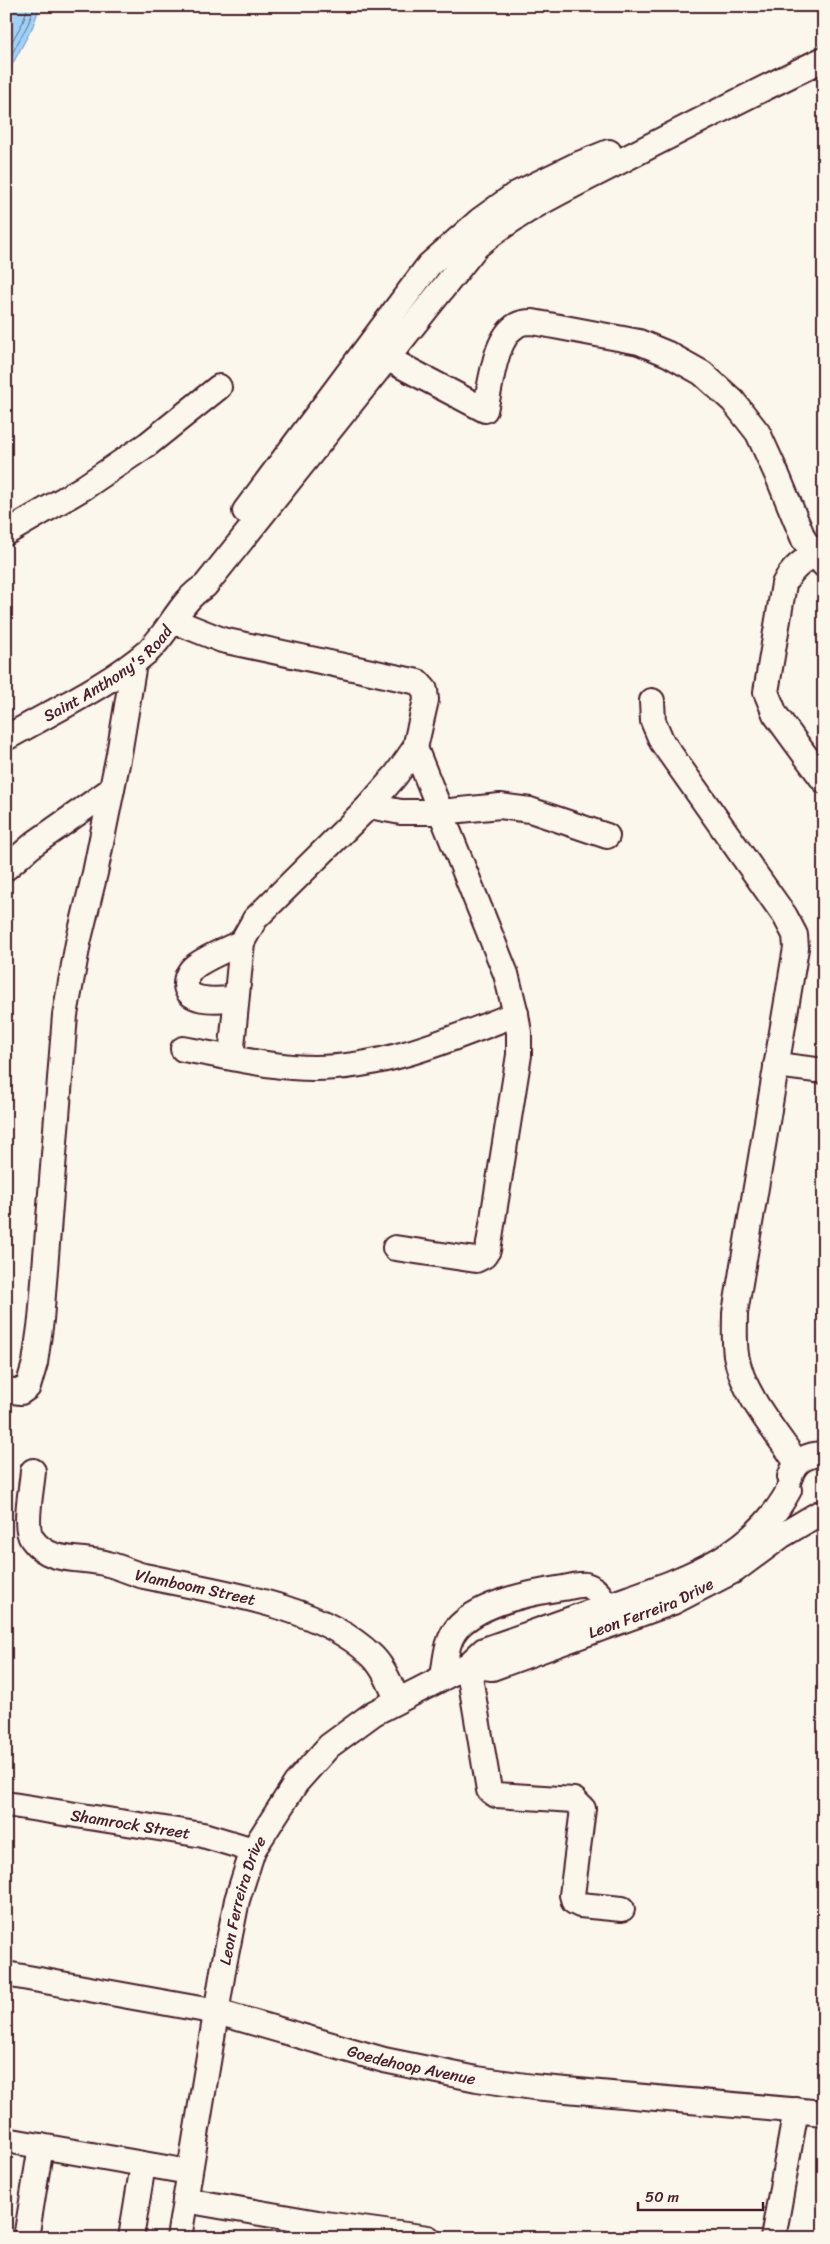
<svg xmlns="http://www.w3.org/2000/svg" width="830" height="2244" viewBox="0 0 830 2244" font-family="Sriracha,sans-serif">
  <rect width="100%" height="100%" fill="#fbf7ec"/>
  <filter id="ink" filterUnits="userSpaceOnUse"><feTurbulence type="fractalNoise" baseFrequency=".02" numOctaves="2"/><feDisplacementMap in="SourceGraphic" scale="10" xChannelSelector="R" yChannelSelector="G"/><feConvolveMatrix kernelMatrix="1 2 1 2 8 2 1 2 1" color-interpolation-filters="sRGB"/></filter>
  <g filter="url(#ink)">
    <polygon fill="#9cd2fb" stroke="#7b8aa8" points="6,6 40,6 33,26 6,76"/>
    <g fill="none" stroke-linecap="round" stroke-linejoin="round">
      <g stroke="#6b677e" stroke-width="1">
        <polyline points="6,52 23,22 28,6"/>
        <polyline points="6,65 28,24 35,6"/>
      </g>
      <g stroke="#4a1f2b" stroke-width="28">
        <g id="minor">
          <path d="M373,351L485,410C491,386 494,338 517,325C522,322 528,322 533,322L639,342L668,354L702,373L733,401L758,433L778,477L804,540L824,565"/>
          <polyline points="245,511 429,265 480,220 516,194 574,166 609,152"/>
          <polyline points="6,533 83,488 148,444 219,387"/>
          <path d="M815,554C801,562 792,569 784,584L766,692L775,714L824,781"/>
          <polyline points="174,621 222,640 418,682 425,690 426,700 415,748 396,775 369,806 255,919 242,942 231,1057"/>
          <path d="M652,701L653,721L662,742L785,916L795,935L796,948L735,1313C735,1327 734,1341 736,1355C742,1393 776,1432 797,1463"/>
          <path id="s1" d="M6,738C51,712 109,685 147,652C169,633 181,599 205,586L476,247C516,212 565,190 613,165C683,129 753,93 824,59"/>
          <polyline points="369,806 401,812 441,812 500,806 530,810 607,836"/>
          <polyline points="6,868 35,843 112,789"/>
          <path d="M236,999C223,999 186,1005 186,984C186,978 187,975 191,970C198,961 230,948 242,942"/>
          <path d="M183,1049C226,1056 270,1068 314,1068C385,1068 451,1039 516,1014L506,974L415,748"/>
          <polyline points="776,1065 824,1071"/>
          <polyline points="395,1248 476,1260 484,1256 488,1250 519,1055 519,1033 516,1014"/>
          <polyline points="6,1390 21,1392 28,1387 35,1363 41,1320 65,1015 78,943 95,873 119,754 134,663"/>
          <path id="s2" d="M33,1471C32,1487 23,1526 32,1539C50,1565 82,1556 108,1564C120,1567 132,1573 144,1576C213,1591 318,1604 370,1654C383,1665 390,1684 397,1699"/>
          <path d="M790,1477C795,1460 808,1454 824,1454"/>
          <path id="s3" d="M468,1665L492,1668L673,1602L735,1570L781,1536L818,1514L824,1518"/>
          <polyline points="468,1665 489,1790 496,1795 574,1800 583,1809 572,1895 574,1902 580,1905 622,1909"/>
          <path d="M443,1677C446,1659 446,1639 459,1626C483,1602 530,1593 563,1588C570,1587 579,1584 586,1585C601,1589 608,1608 612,1621"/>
          <path id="s4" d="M6,1804L203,1835L253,1850"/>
          <path id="s5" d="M6,1974L217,2012L384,2060L477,2079L533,2087L824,2113"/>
          <polyline points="6,2140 189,2172"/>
          <polyline points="185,2200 318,2223 428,2238"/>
          <polyline points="26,2238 41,2146"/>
          <polyline points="131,2238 143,2165"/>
          <path id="s6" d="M179,2238L224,1965L237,1900L253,1850L296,1783L329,1746L374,1713L468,1665L484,1650C524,1636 565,1621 605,1607C676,1581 751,1561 789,1490"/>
          <polyline points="773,2238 796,2110"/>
        </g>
      </g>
      <use href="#minor" stroke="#fbf7ec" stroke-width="24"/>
    </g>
  </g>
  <g text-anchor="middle" stroke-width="4.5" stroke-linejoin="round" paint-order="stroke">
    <g font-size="16" fill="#4a1f2b" stroke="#fbf7ec">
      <text dy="6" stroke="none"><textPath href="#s1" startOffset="121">Saint Anthony's Road</textPath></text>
      <text dy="6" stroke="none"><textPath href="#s2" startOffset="242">Vlamboom Street</textPath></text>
      <text dy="6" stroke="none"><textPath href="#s3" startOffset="194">Leon Ferreira Drive</textPath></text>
      <text dy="6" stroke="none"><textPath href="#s4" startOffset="126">Shamrock Street</textPath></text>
      <text dy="6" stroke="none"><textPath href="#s6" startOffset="344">Leon Ferreira Drive</textPath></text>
      <text dy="6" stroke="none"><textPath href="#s5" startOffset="416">Goedehoop Avenue</textPath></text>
    </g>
  </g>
  <rect width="830" height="2244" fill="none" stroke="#fbf7ec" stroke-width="25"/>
  <rect x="12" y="12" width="805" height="2219" fill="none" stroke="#4a1f2b" stroke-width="2" filter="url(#ink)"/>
  <path d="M638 2202v8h125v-8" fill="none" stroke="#4a1f2b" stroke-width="2.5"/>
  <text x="645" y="2202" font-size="15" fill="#4a1f2b" stroke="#fbf7ec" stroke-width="4" paint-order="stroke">50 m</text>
</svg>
